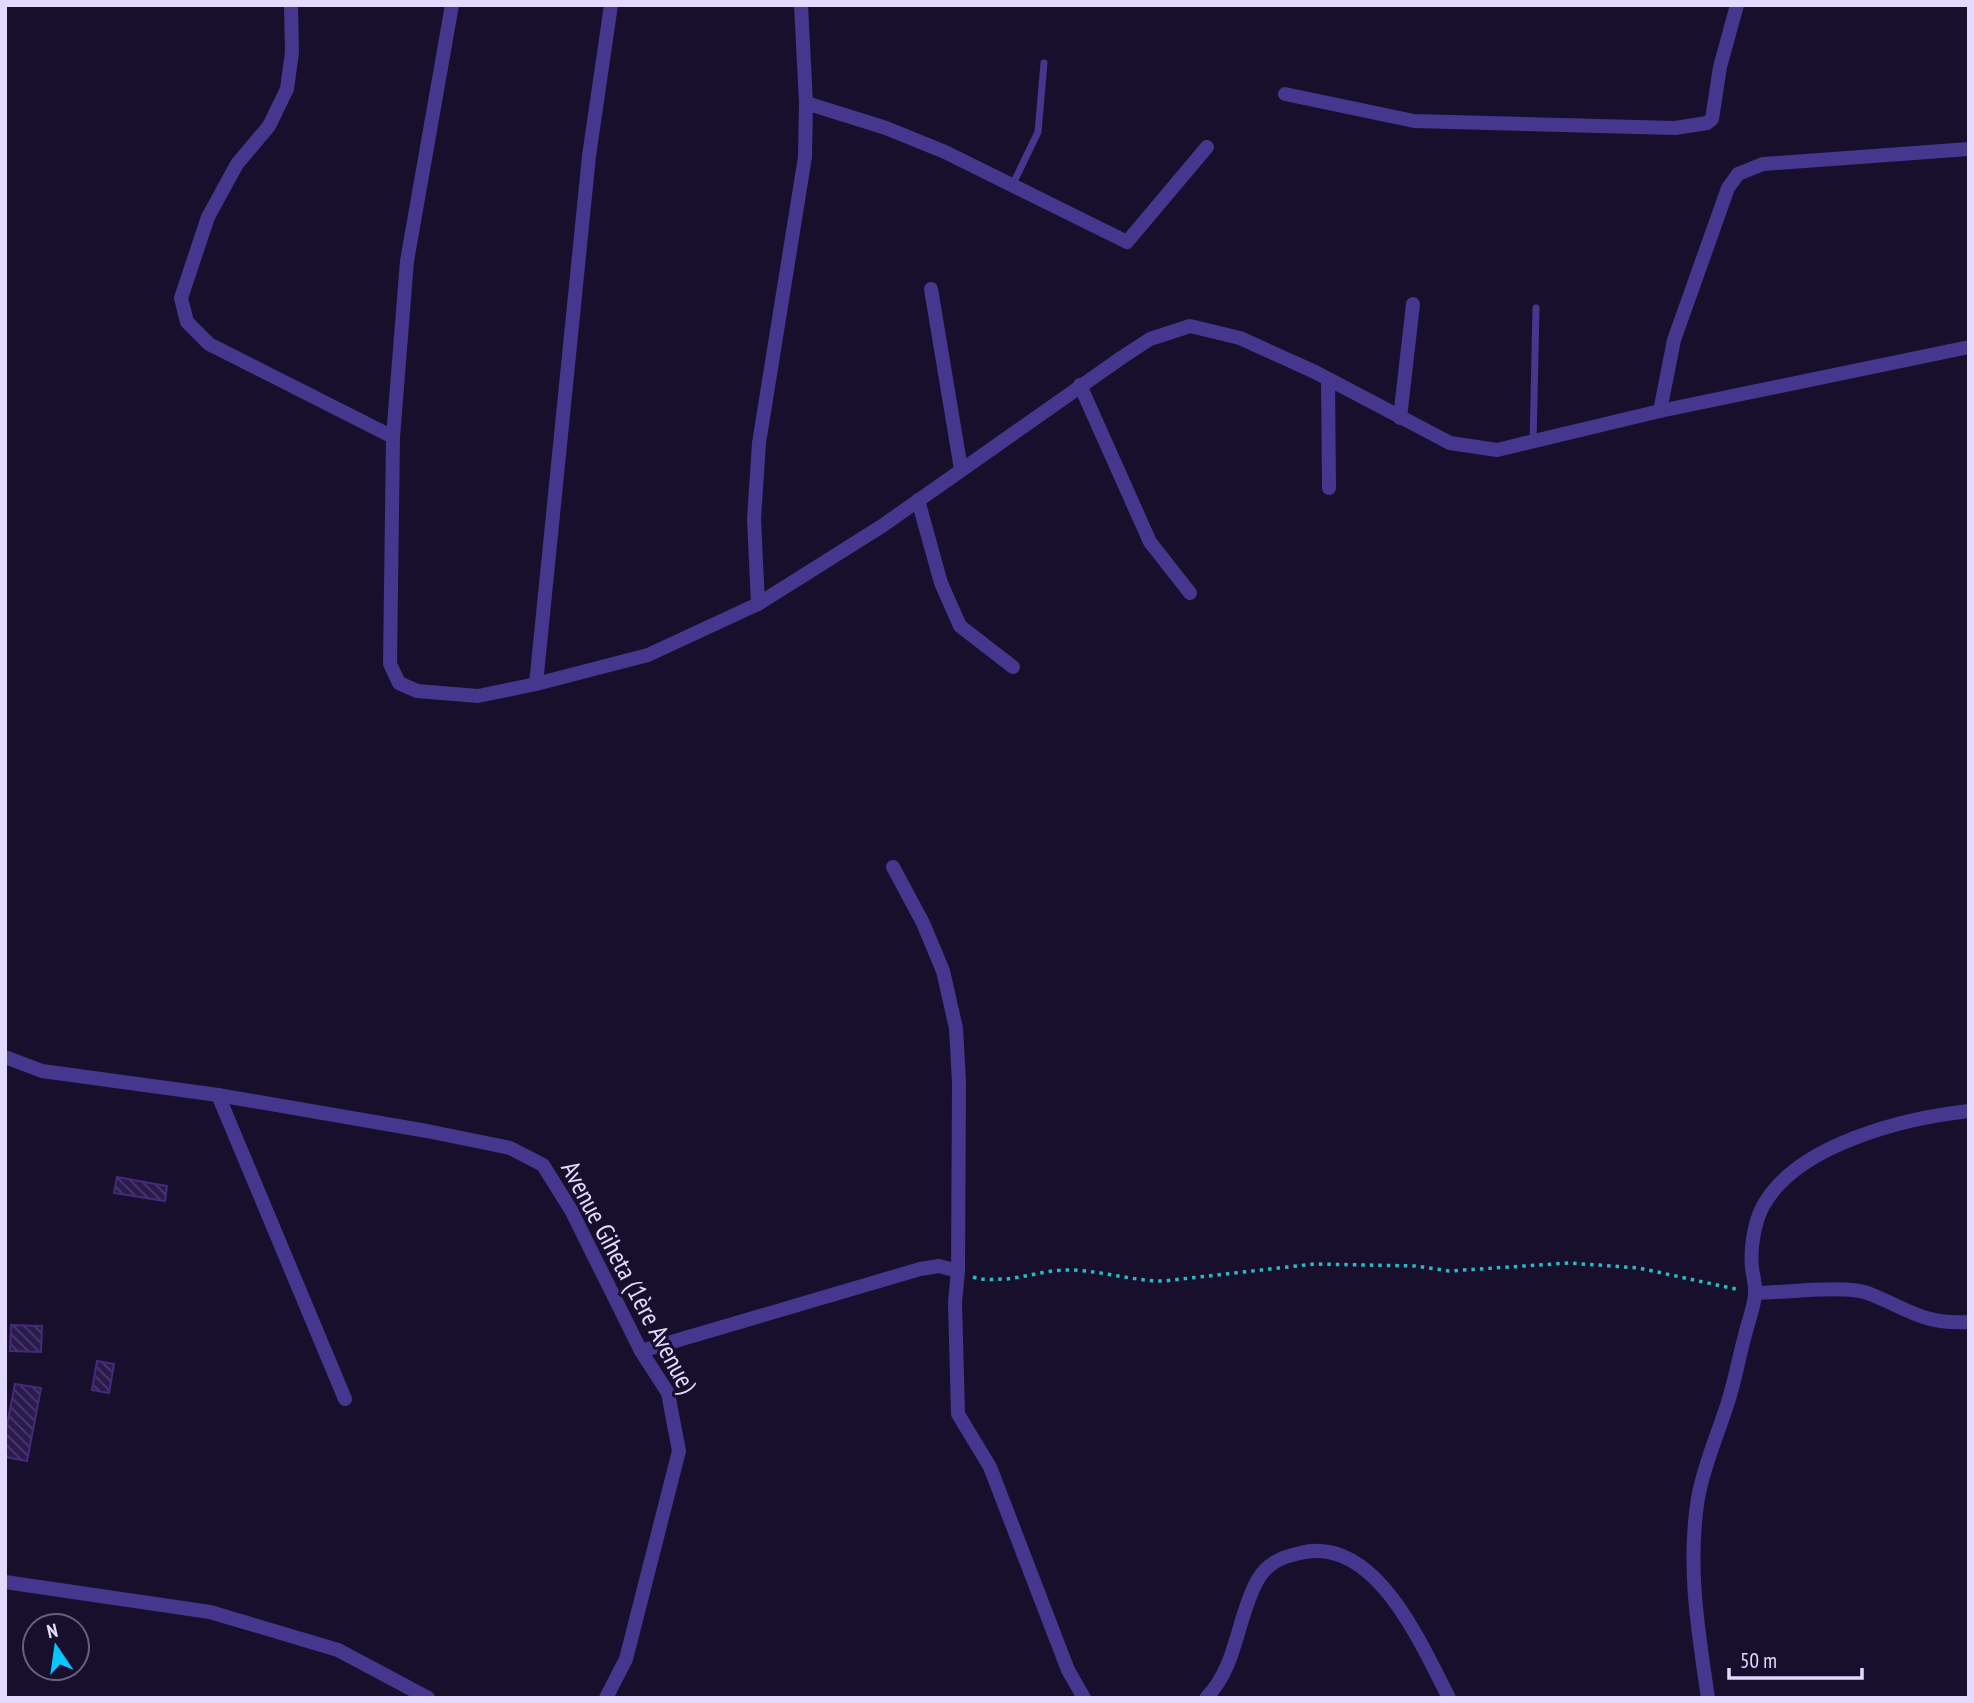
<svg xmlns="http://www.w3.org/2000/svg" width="1974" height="1703" viewBox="0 0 1974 1703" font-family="'PT Sans Narrow',sans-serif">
  <defs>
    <pattern id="building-back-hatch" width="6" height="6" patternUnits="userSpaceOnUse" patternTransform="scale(1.75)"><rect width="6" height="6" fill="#2b1a4e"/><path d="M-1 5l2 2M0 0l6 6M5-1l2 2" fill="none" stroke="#4a3b69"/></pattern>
  </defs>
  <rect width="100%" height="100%" fill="#180f2c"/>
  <g fill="url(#building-back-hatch)" stroke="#452a7c" stroke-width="2">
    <polygon points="117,1177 167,1186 165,1201 114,1193"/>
    <polygon points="11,1325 42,1326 41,1352 10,1351"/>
    <polygon points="97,1361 114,1364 109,1393 92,1390"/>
    <polygon points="15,1384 41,1388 27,1461 5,1457 5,1435"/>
  </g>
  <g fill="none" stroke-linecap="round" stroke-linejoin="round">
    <path stroke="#27bbc5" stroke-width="3.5" stroke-dasharray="3.5 5" stroke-linecap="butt" d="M973,1277C984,1281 995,1279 1006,1279C1027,1277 1050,1269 1071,1270C1103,1271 1132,1281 1164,1281L1314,1264L1415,1266L1449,1271L1569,1263L1639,1268L1740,1290"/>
    <g stroke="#45378e" stroke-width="7">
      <polyline points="1012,186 1038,132 1044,63"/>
      <polyline points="1533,443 1536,308"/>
    </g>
    <g stroke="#45378e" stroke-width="14">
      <polyline points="291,5 292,52 287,89 269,126 237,164 208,217 181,298 187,322 209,344 393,437"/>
      <polyline points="452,5 407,261 393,437 390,664 399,683 417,691 478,696 536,684 648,655 758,604 754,519 759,443 805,157 806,103 801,5"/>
      <polyline points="1285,94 1414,121 1675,128 1707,123 1712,119 1720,67 1737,5"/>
      <polyline points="806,103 886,128 945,152 1127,242 1207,147"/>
      <polyline points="931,289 961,469"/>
      <polyline points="1328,380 1329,488"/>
      <polyline points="1080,385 1150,542 1190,593"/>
      <polyline points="1660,411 1674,340 1728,188 1738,174 1763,164 1969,149"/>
      <polyline points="1400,418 1413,304"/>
      <polyline points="918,500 941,583 960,626 1013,667"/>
      <polyline points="758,604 882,526 1121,358 1150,339 1190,326 1240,338 1315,372 1450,443 1497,450 1660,411 1969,347"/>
      <polyline points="536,684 589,156 611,5"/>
      <polyline points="893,867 923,923 943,971 956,1028 959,1082 958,1271 955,1302 958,1414 990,1467 1068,1670 1084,1698"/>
      <polyline points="5,1057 42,1071 218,1095 427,1131 510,1148 543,1165 571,1210 641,1351 668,1393 679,1451 626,1659 606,1698"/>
      <polyline points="218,1095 345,1399"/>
      <path d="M1755,1293C1783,1293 1847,1284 1870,1294C1908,1309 1924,1325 1969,1322"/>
      <polyline points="641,1351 920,1269 939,1266 958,1271"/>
      <polyline points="5,1582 210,1612 338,1650 428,1698"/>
      <path d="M1206,1698C1238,1665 1236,1620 1257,1581C1266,1564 1281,1557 1300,1553C1375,1534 1421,1644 1449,1698"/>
      <path d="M1708,1698C1698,1630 1687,1566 1698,1498C1704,1464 1718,1434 1728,1402C1735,1380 1739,1357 1745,1335C1748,1322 1754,1308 1755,1294C1756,1286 1753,1276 1752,1268C1750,1249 1754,1223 1763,1206C1797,1144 1905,1118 1969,1111"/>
    </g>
  </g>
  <g text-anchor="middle" stroke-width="6" stroke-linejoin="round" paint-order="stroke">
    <g font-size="26" fill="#e3daff" stroke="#180f2c">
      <text transform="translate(629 1277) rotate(62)" y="9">Avenue Giheta (1ère Avenue)</text>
    </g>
  </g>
  <rect width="1974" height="1703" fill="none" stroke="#e3daff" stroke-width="14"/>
  <g transform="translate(56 1647) rotate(347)"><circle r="33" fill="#180f2c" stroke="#696080" stroke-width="2"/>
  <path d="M0-5L12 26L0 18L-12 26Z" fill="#06c6ff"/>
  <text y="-10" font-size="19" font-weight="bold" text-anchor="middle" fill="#e3daff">N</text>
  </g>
  <path d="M1729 1668v10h133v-10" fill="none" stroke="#e3daff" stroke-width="3.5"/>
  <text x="1740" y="1668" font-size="21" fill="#e3daff" stroke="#180f2c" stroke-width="5" paint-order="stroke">50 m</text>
</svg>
